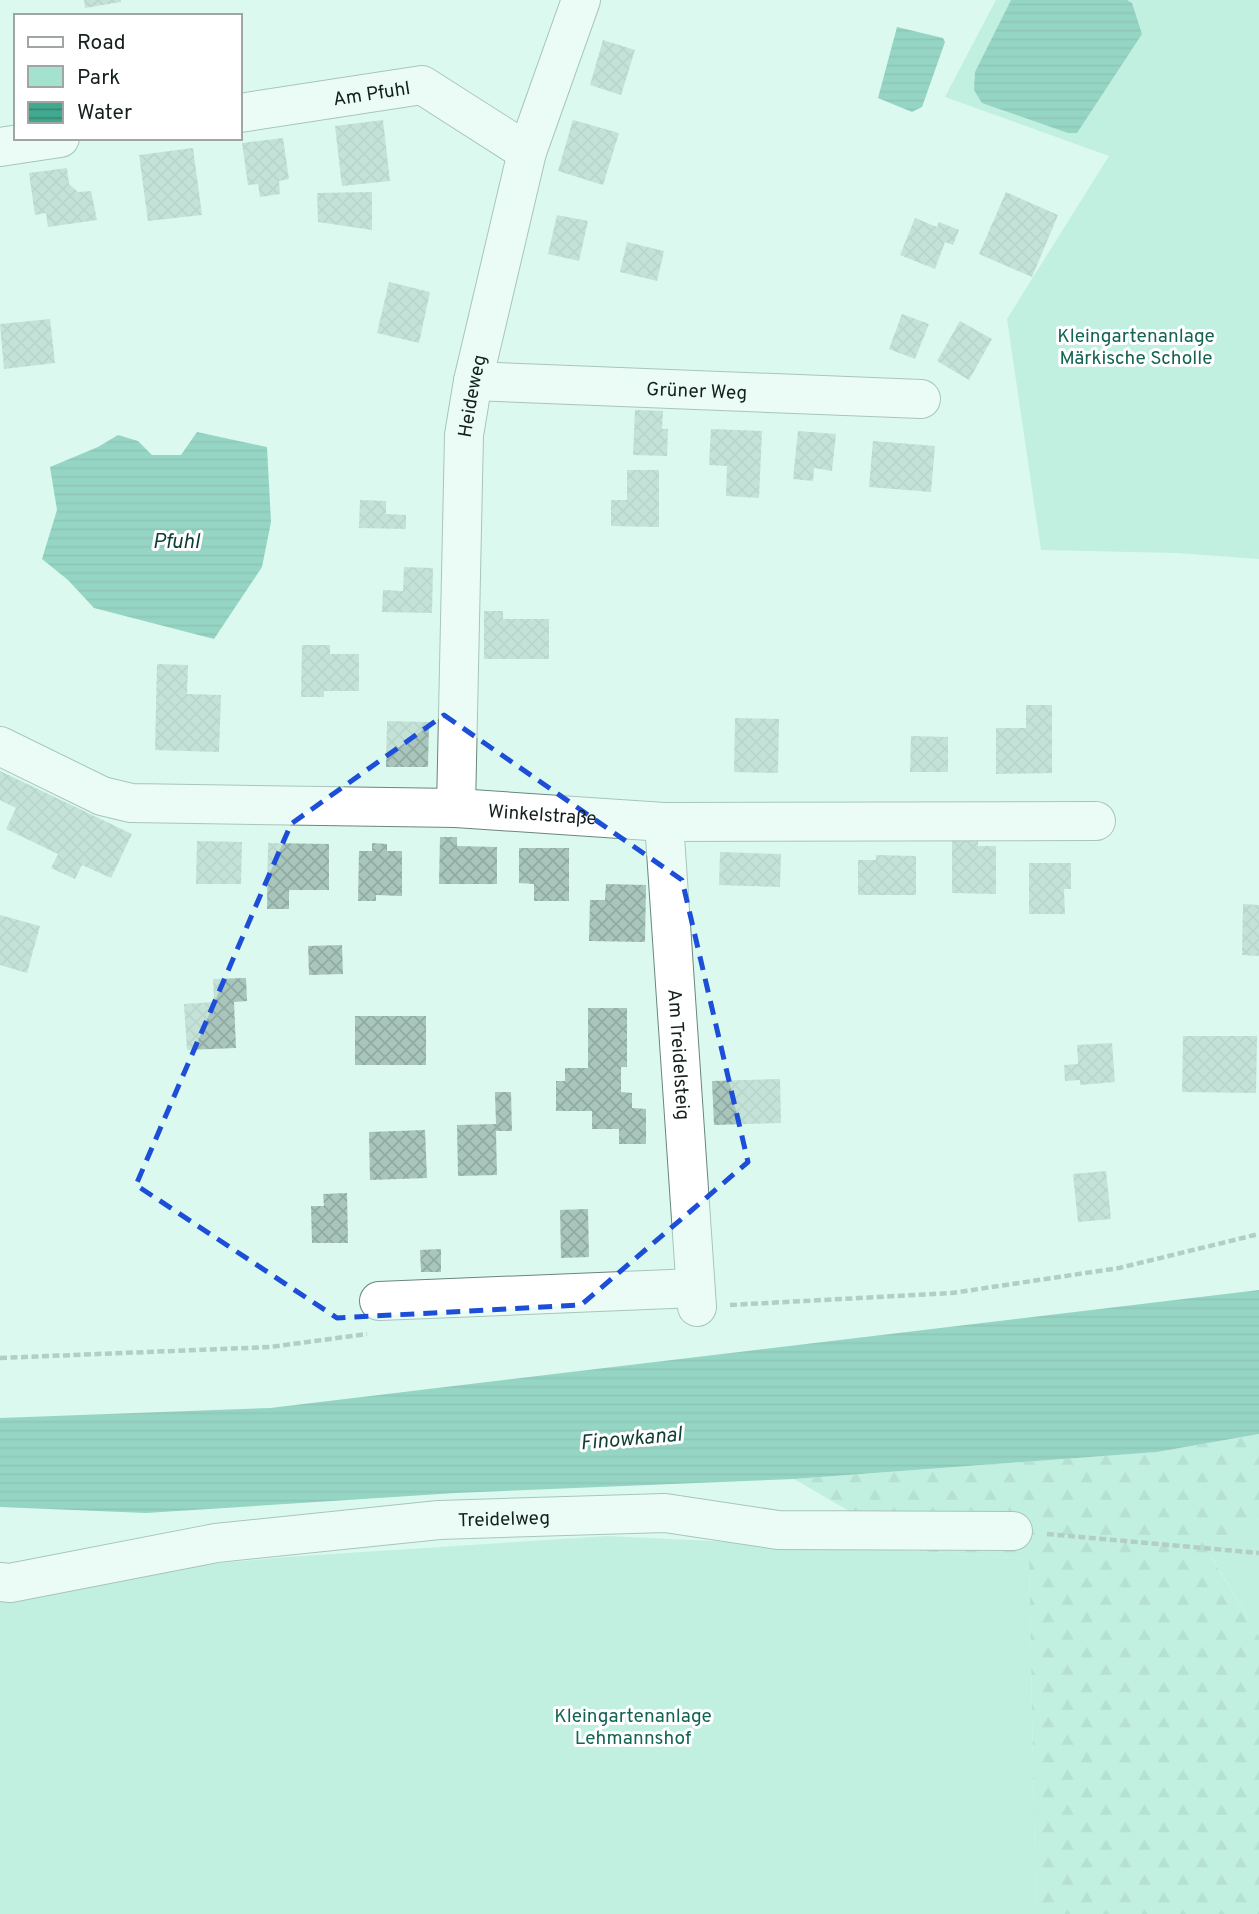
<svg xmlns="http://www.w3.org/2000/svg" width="1259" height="1914" viewBox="0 0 1259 1914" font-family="Overpass,sans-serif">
  <defs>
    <pattern id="forest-firs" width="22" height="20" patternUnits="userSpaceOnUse" patternTransform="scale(1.75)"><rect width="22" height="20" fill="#a3e2ce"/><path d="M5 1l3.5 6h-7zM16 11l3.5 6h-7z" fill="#8bc2b0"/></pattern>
    <pattern id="water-rules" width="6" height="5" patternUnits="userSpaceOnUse" patternTransform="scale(1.75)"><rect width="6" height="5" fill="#41a98f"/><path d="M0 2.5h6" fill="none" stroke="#358974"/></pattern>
    <pattern id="building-cross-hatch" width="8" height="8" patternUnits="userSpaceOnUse" patternTransform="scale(1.75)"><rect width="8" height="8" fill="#a9c6bd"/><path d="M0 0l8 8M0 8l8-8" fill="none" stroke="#91aaa2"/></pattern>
  </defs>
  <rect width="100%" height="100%" fill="#dbf9ef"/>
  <g fill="#a3e2ce">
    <polygon points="996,0 1259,0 1259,559 1177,553 1041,550 1007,319 1109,156 945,97"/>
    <polygon points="1259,1519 1259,1636 1210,1554"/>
    <polygon points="608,1536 918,1551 1029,1559 1036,1914 0,1914 0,1582 10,1583 286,1557"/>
  </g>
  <polygon fill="url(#forest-firs)" points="1259,1434 1259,1519 1210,1555 1259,1636 1259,1914 1036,1914 1029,1559 918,1551 794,1479 1157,1452"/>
  <g fill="url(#water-rules)">
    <polygon points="1011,0 1127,0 1132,3 1142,34 1077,133 1068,133 982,103 974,90 975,72"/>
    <polygon points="897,27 943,38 945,42 922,107 912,112 878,98"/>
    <polygon points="197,432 267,447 271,522 262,567 214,639 94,608 68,580 42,559 57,510 50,467 98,447 118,435 138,441 152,455 181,455"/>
    <polygon points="1259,1290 1259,1434 1157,1452 794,1479 456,1493 146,1513 0,1507 0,1418 270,1408"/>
  </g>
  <g fill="url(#building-cross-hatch)">
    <polygon points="84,0 121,0 121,2 85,8"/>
    <polygon points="603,40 635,50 621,95 590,85"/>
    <polygon points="383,120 390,181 342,186 335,126"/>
    <polygon points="573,120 619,133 603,185 558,171"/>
    <polygon points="283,138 289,179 279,181 280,194 260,197 258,184 248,185 242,143"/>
    <polygon points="193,148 202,215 148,221 139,155"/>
    <polygon points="67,168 69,184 78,192 91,191 97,220 48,227 46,213 35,215 29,173"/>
    <polygon points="372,192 372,230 318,222 317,193"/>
    <polygon points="1006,192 1058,215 1032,277 979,254"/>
    <polygon points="557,215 588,221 579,261 548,254"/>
    <polygon points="915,218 937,227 939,222 959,230 953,245 945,242 935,269 900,255"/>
    <polygon points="627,242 664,251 657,281 620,272"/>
    <polygon points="389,282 430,292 419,343 377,333"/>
    <polygon points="902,314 929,324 915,359 889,349"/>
    <polygon points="50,319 55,363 4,369 0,324"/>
    <polygon points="960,321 992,339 969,380 937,361"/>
    <polygon points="635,410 663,411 662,429 668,429 667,456 633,455"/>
    <polygon points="711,429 762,431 759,498 726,496 727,466 709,465"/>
    <polygon points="798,431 836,434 832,471 814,468 813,481 793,479"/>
    <polygon points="873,441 935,446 931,492 869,487"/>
    <polygon points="627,470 659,470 659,527 611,526 611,500 627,500"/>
    <polygon points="360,500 386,501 386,514 406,515 406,529 359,528"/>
    <polygon points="404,567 433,568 432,613 382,612 383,590 403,591"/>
    <polygon points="484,611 503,611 503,619 549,619 549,659 484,659"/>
    <polygon points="302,645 330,645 330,654 359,654 359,691 324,691 324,697 301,697"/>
    <polygon points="157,664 188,665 187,694 221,695 219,752 155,750"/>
    <polygon points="1026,705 1052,705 1052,773 996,774 996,728 1026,728"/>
    <polygon points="735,718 779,719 778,773 734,772"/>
    <polygon points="387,721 429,722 428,767 386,767"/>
    <polygon points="911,736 948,737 948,772 910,772"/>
    <polygon points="0,771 132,834 111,878 82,865 75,879 51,868 58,854 6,829 16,808 0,800"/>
    <polygon points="440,837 457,837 457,846 497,847 497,884 439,884"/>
    <polygon points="952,840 978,840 978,846 996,846 996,894 952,893"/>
    <polygon points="197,841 242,842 241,884 196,884"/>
    <polygon points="268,843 329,844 329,890 289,890 289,909 267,909"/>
    <polygon points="372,843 387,844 387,851 402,851 402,896 376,895 376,901 358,901 359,851 372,851"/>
    <polygon points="519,848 569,848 569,901 534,901 534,884 519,883"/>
    <polygon points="720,852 781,854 780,887 719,885"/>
    <polygon points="876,855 916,856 916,895 858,895 858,860 876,860"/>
    <polygon points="1029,863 1071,863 1071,889 1064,889 1065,914 1029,914"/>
    <polygon points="606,884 646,885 645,942 589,941 590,900 605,900"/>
    <polygon points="1243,904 1259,905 1259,956 1242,955"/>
    <polygon points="0,915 40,926 27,973 0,965"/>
    <polygon points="342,945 343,974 309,975 308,946"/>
    <polygon points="246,978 247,1001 234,1002 236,1048 187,1050 184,1004 214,1002 213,979"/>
    <polygon points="588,1008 627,1008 627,1067 621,1067 621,1092 632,1093 632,1108 646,1109 646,1144 619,1144 619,1129 592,1129 592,1111 556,1111 556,1081 565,1081 565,1068 588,1068"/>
    <rect x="355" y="1016" width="71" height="49"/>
    <polygon points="1183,1036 1257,1036 1256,1093 1182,1092"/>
    <polygon points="1112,1043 1115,1082 1080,1085 1080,1080 1065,1081 1064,1065 1078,1064 1077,1045"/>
    <polygon points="780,1079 781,1123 714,1125 712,1081"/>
    <polygon points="495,1092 511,1092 512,1131 496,1131 497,1175 458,1176 457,1125 496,1124"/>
    <polygon points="425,1130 427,1178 370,1180 369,1132"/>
    <polygon points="1106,1171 1111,1219 1078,1222 1073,1174"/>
    <polygon points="347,1193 348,1243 312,1243 311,1206 324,1206 323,1194"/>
    <polygon points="588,1209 589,1257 561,1258 560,1210"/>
    <polygon points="441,1249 441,1272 421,1272 420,1250"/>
  </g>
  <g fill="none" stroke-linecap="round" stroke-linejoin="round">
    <g stroke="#6a867d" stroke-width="40">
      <g id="minor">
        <path id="s1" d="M240,113L422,85L527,152"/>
        <polyline points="0,147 60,138"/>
        <path id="s2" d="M473,381L921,399"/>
        <path id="s3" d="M0,746L102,796L131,803L456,808L664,822L1096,821"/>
        <path id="s4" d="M456,808L464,435L473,381L527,152L581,0"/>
        <path id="s5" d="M664,822L697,1307"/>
        <polyline points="379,1301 695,1288"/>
        <path id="s6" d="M0,1582L10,1583L216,1543L439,1520L665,1513L778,1530L1013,1531"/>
      </g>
    </g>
    <g stroke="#839992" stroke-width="4.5" stroke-dasharray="7 3.5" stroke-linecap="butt">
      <polyline points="730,1305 952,1293 1119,1268 1259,1234"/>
      <polyline points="0,1358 270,1347 367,1334"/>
      <polyline points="1047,1534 1259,1553"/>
    </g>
    <use href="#minor" stroke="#fff" stroke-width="38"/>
  </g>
  <path d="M0 0H1259V1914H0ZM444,715L682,880L748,1162L581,1305L337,1318L136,1185L291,824Z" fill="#dbf9ef" fill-opacity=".55" fill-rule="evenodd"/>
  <path fill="none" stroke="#1d4ed8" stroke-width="5" stroke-dasharray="14 9" stroke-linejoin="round" d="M444,715L682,880L748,1162L581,1305L337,1318L136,1185L291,824Z"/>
  <g text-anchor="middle" stroke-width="6" stroke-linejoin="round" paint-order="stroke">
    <g font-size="19" fill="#15201d" stroke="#fff">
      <text dy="7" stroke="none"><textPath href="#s1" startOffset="133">Am Pfuhl</textPath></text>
      <text dy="7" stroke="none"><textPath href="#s2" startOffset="224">Grüner Weg</textPath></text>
      <text dy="7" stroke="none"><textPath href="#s4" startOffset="413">Heideweg</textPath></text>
      <text dy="7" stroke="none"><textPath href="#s3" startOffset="555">Winkelstraße</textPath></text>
      <text dy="7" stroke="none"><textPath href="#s5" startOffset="233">Am Treidelsteig</textPath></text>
      <text dy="7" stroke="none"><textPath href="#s6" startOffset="509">Treidelweg</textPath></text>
    </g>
    <g font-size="19" fill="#136452" stroke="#fff">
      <text x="1136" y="342">Kleingartenanlage<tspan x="1136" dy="22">Märkische Scholle</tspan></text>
      <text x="633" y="1722">Kleingartenanlage<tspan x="633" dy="22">Lehmannshof</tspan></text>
    </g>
    <g font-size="21" font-style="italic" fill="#0f3e32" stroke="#fff">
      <text x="176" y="548">Pfuhl</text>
      <text transform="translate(631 1438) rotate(-5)" y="7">Finowkanal</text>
    </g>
  </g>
  <rect x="14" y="14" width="228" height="126" fill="#ffffff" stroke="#a1a6a5" stroke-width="2"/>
  <rect x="28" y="37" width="35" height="10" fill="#ffffff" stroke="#a1a6a5" stroke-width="2"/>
  <text x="77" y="49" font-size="21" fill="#15201d">Road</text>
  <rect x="28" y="66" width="35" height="21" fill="#a3e2ce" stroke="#a1a6a5" stroke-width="2"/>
  <text x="77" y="84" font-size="21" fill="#15201d">Park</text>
  <rect x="28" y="102" width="35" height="21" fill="url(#water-rules)" stroke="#a1a6a5" stroke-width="2"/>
  <text x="77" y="119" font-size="21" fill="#15201d">Water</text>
</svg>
